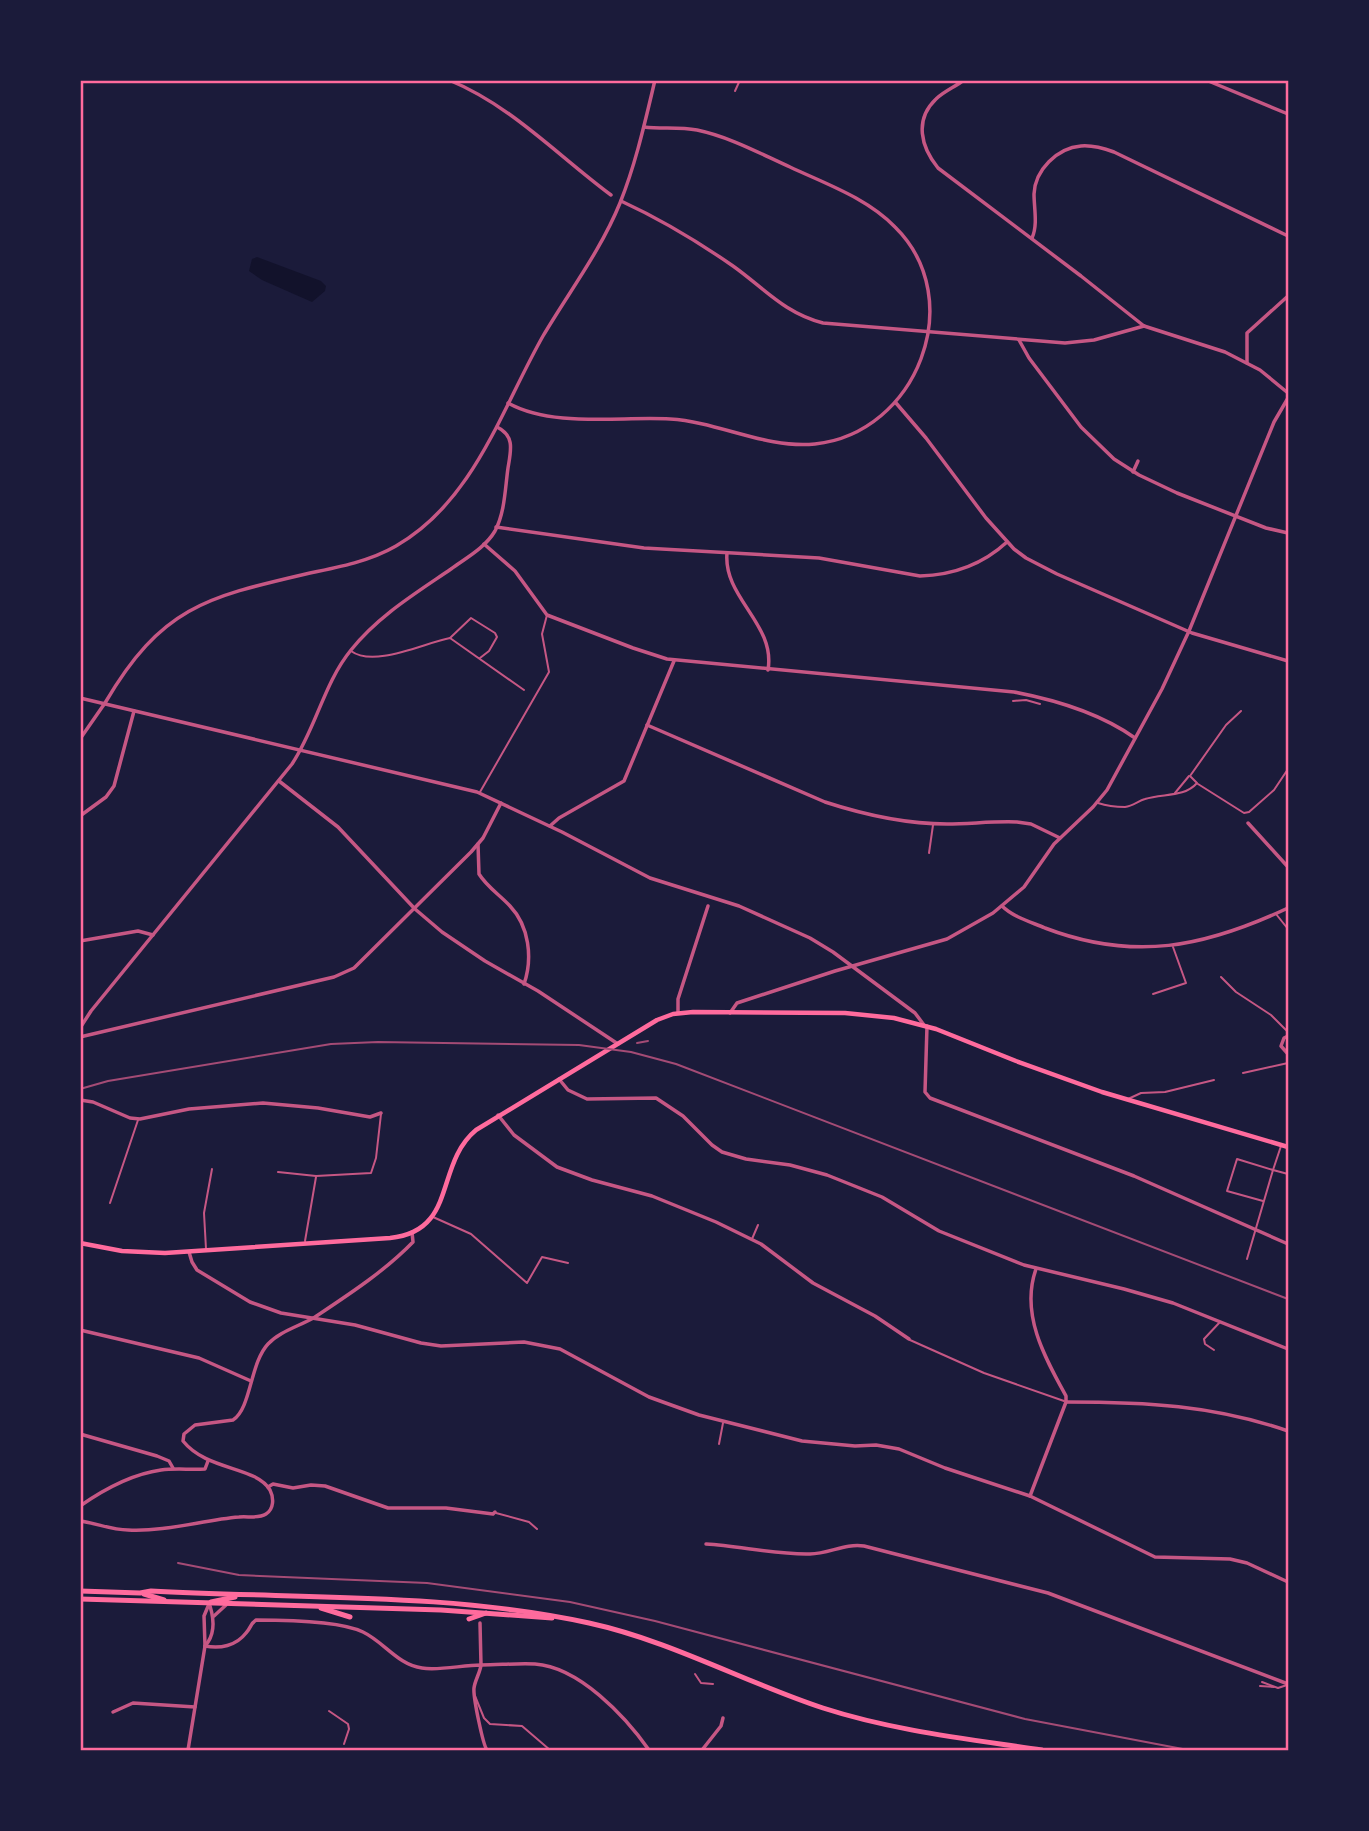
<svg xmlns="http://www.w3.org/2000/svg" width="1369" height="1831" viewBox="0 0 1369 1831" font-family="Inter,sans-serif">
  <rect width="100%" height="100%" fill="#1b1b3a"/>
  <polygon fill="#12122b" points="257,257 321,281 326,286 325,291 312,302 262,280 249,271 252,259"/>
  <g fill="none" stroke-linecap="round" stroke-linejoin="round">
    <g stroke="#c65784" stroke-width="2">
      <polyline points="735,91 740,80"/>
      <polyline points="450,638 471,618 495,633 497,637 489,651 480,658"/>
      <path d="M351,651C374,668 424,643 450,638L524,690"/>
      <polyline points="1013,701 1026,700 1040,704"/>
      <polyline points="1198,784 1244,813 1249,812 1274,790 1288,769"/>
      <polyline points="480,792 549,672 542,634 547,615"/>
      <polyline points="1175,793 1189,776"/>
      <path d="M1098,803C1107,806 1116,807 1125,807C1133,806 1138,801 1145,799C1162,793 1184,798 1197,783L1190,776L1226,725L1241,711"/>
      <polyline points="929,853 933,825"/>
      <polyline points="1276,914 1288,929"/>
      <polyline points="1221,977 1236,992 1271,1015 1288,1032"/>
      <polyline points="1153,994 1186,983 1173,947"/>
      <polyline points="1243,1073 1288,1063"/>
      <polyline points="1128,1099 1141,1093 1165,1092 1214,1080"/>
      <polyline points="278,1172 316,1176 371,1173 376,1158 381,1114"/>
      <polyline points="1263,1201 1227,1191 1237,1159 1273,1170 1281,1146"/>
      <polyline points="110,1203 138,1120"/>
      <polyline points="433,1217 471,1234 527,1283 542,1257 568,1263"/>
      <polyline points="752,1239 758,1225"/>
      <polyline points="305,1241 316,1177"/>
      <polyline points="206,1249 204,1213 212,1169"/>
      <polyline points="1247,1259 1273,1170 1288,1174"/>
      <polyline points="910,1340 984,1373 1064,1401"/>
      <polyline points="1214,1350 1205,1344 1204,1339 1220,1322"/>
      <polyline points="719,1444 723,1423"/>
      <polyline points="496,1513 529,1522 537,1529"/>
      <polyline points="695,1674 701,1683 713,1684"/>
      <polyline points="1262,1682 1278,1688 1287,1685"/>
      <polyline points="1260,1686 1274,1687"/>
      <polyline points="475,1696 484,1718 490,1724 522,1726 550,1750"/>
      <polyline points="329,1711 348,1724 349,1729 344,1744"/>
    </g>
    <g stroke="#c65784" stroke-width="3.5">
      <path d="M449,80C512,106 557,155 611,195"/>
      <path d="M964,80C955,87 944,91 936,99C914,120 921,147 938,168L1081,276L1144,326L1225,352L1260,370L1288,393"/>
      <path d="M621,201C660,219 697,241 733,266C764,288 784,313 823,323L1065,343L1094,340L1144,326"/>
      <path d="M1032,238C1038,225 1034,208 1034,194C1035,170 1057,148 1081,146C1093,145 1103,148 1114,152L1288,236"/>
      <polyline points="1019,340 1029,358 1081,427 1114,459 1139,475 1177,493 1266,528 1288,533"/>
      <polyline points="1247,363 1247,333 1288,296"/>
      <path d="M508,403C553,428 621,416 670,419C719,422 766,449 815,444C917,433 969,300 895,227C867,198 826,184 790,167C759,153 730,137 697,130C679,127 661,129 644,127"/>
      <polyline points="896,403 926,438 986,518 1014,549 1026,558 1057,574 1192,633 1288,661"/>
      <polyline points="1133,472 1138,461"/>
      <path d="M496,527L644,548L819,558L920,576C954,575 982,565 1007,542"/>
      <path d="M484,544L515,571L547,615L633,648L667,659L1014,692C1056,700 1100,713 1135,738"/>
      <path d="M727,553C723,598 776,624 768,670"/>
      <path d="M647,725L825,802C865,815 905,824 947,824C970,824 993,821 1017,822L1031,824L1060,838"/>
      <polyline points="80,739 105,703"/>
      <polyline points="279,781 338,827 415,909 442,932 485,961 538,991 618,1044"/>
      <polyline points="80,816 106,797 114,786 134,711"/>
      <polyline points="1248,823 1288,867"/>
      <polyline points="550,826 559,818 624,781 674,661"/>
      <path d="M478,844L479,874C487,887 500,895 510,906C529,926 533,958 524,984"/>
      <path d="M1002,906C1013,917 1031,922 1045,928C1134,962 1205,947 1288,908"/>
      <polyline points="80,941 138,931 153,935"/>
      <polyline points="678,1013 678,999 708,906"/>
      <polyline points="927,1026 925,1092 930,1098 1134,1176 1288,1244"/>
      <path d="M80,1028L91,1011L292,764C316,728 324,683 351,650C378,616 416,593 451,569C466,558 485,548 495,531C505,512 505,489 508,468C511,450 515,436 497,427"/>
      <polyline points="1288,1036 1284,1038 1281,1046 1288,1054"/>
      <polyline points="80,1037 334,977 354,968 471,852 483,838 501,803"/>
      <polyline points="559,1079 568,1090 587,1099 656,1098 683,1116 712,1145 722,1152 746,1159 790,1165 827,1175 882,1197 939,1231 1024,1265 1124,1289 1173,1303 1288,1349"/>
      <polyline points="80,1100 93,1102 130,1118 140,1119 189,1109 263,1103 318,1108 370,1117 381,1113"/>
      <polyline points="498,1115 514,1135 557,1167 592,1180 652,1196 716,1222 761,1244 813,1283 875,1316 909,1339"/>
      <polyline points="80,1330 199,1358 251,1381"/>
      <path d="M1066,1402C1145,1402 1213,1405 1288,1431"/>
      <polyline points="80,1434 157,1456 169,1461 173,1468"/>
      <polyline points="268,1487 273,1484 293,1488 311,1485 325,1486 388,1508 446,1508 493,1514 495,1512"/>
      <path d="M1030,1496L1066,1402V1396C1045,1358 1020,1314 1036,1269"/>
      <path d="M80,1506C103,1490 132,1474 161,1470C176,1468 190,1470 205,1469L208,1461"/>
      <path d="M80,1521C96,1523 111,1530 128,1530C165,1532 203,1520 239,1517C248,1516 258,1519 266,1514C274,1509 274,1498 270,1490C256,1466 207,1471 183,1441L184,1434L195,1425L233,1420C251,1409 250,1363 268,1344C280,1331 300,1326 315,1317C348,1295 385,1271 413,1242L412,1232"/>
      <path d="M706,1544C740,1546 776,1555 810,1554C829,1554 845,1543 864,1546L1048,1593L1288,1684"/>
      <polyline points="214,1616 226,1605"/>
      <path d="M480,1623L481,1665C499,1665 517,1663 535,1664C579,1667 625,1716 649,1750"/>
      <path d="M205,1646C220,1649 236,1646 246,1633C251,1628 250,1624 256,1620C283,1620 340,1621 363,1632C384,1642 398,1665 422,1668C438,1671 463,1665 481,1665C480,1673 475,1680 474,1688C473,1697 483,1745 487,1750"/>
      <path d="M205,1646C215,1635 214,1619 210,1606"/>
      <polyline points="113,1712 133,1703 195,1707"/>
      <polyline points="188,1750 205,1646 204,1616 209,1604"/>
      <polyline points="702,1750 721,1726 723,1718"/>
    </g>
    <g stroke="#c65784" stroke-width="3.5">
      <polyline points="1206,80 1288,114"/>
      <polyline points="80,698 477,792 562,832 650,878 739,906 810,938 833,952 915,1013 924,1025"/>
      <path d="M105,703C162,606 207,597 310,573C340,567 370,561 396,546C474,501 501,410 543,336C569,292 601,250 620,203C636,163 645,122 655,80"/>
      <polyline points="730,1013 737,1003 835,971 947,939 993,913 1024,887 1054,844 1093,807 1107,790 1162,689 1189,631 1274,422 1288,398"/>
      <polyline points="189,1252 192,1262 197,1270 250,1302 281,1313 355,1325 421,1343 441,1346 524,1342 560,1349 649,1397 699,1415 802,1441 855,1446 876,1445 899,1449 945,1468 1030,1496 1155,1557 1230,1559 1247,1563 1288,1582"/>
    </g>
    <path stroke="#ff6b9d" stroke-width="4.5" d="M80,1243L122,1251L165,1253L390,1238C458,1231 434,1165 476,1130L657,1020L673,1014L693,1012L845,1013L894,1018L936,1029L1016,1061L1102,1092L1288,1147"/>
    <g stroke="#ff6b9d" stroke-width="5">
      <path d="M80,1591L140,1593L151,1591C297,1599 446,1592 589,1623C671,1641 744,1682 823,1708C894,1731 969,1739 1042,1750"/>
      <polyline points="144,1594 164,1600"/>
      <polyline points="80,1599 441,1610 552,1618"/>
      <polyline points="211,1602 235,1597"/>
      <polyline points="321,1608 350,1617"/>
      <polyline points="469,1619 486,1613"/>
    </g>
    <g stroke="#a44b75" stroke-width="2">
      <polyline points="637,1043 648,1041"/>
      <polyline points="80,1089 108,1081 331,1044 378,1042 579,1045 631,1052 676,1064 1288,1299"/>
    </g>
    <polyline stroke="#a44b75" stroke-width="2" points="178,1563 239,1575 427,1583 570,1602 655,1621 1025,1719 1188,1750"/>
  </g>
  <rect width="1369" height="1831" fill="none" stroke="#1b1b3a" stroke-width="164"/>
  <rect x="82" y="82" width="1205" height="1667" fill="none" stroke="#ff6b9d" stroke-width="2.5"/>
</svg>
